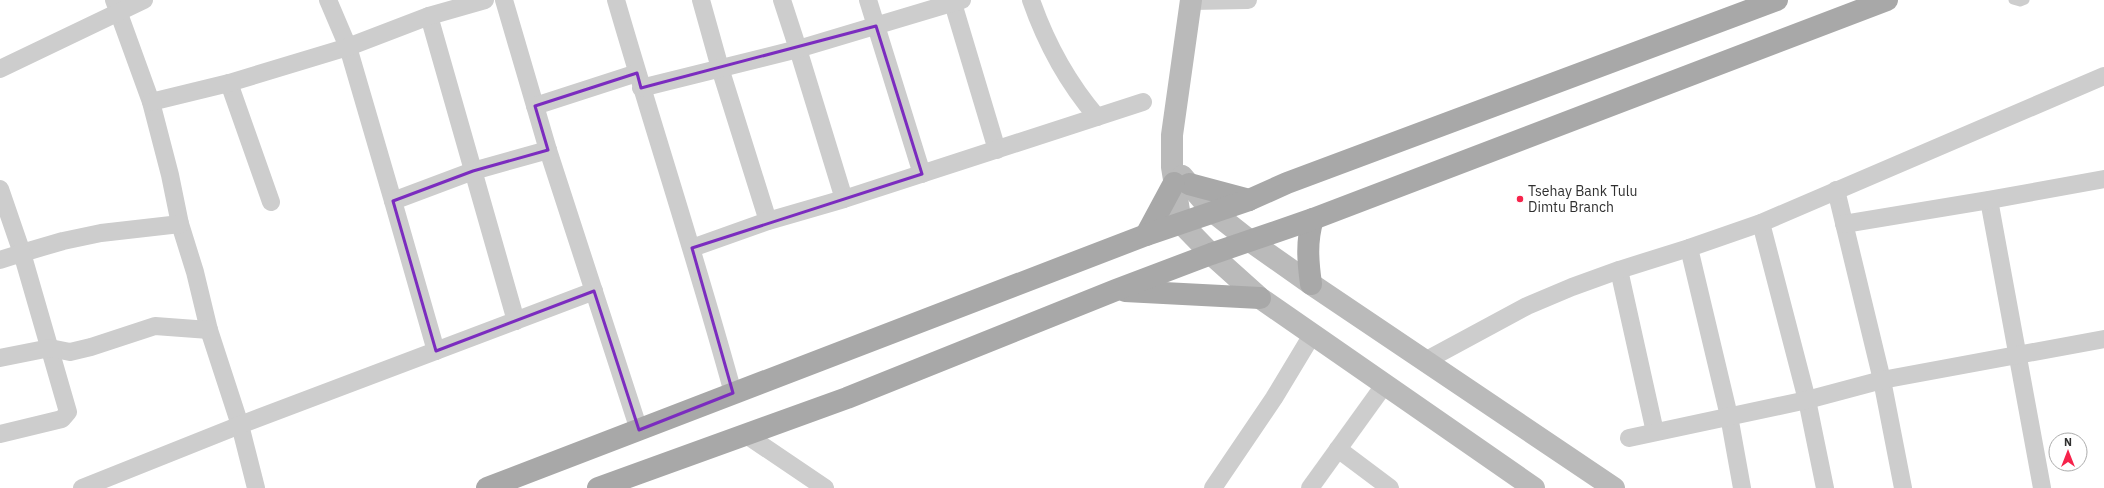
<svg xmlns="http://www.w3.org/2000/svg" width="2104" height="488" viewBox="0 0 2104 488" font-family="'IBM Plex Sans',sans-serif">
  <rect width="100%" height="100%" fill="#fff"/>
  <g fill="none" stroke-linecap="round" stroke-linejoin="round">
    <polyline stroke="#cdcdcd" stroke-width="9" points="2013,0 2020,2 2025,0"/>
    <g stroke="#cdcdcd" stroke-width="18">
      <polyline points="114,0 151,102 170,175 180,224 195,272 209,330 240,425 256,488"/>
      <polyline points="328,0 348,47 393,201"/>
      <polyline points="504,0 548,150 639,430"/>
      <path d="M616,0C654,131 697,261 733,393"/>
      <polyline points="701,0 720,68 768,221"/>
      <polyline points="782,0 798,49 844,199"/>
      <polyline points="868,0 922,174"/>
      <polyline points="952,0 997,150"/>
      <path d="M1031,0C1046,43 1067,82 1097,117"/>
      <polyline points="1191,1 1248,0"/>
      <polyline points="429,16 516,321"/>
      <polyline points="0,69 144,0"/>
      <polyline points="229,83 271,202"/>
      <polyline points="641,88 798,49 962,0"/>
      <polyline points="151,102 229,83 348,47 429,16 485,0"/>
      <polyline points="535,106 637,73"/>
      <polyline points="0,189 22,253 63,241 101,233 180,224"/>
      <polyline points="1836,190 1882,380 1903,488"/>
      <polyline points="1989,200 2042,488"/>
      <polyline points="1761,223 1807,400 1825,488"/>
      <polyline points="1844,224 1989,200 2104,179"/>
      <polyline points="692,248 768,221 844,199 1143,102"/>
      <polyline points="1689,248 1729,416 1742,488"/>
      <polyline points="0,260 22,253 68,412 62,419 0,434"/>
      <polyline points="1619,270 1655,432"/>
      <polyline points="436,351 393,201 473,171 548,150"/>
      <polyline points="0,358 50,348 70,352 91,347 155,326 209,330"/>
      <polyline points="1425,361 1527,306 1572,287 1619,270 1689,248 1761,223 2104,76"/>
      <polyline points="745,434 825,488"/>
      <polyline points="1629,438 1807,400 1882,380 2104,339"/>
      <polyline points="1338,449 1390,488"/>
      <polyline points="82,488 240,425 594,291"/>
      <polyline points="1213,488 1274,398 1312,335"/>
      <polyline points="1310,488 1385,384"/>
    </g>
    <g stroke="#bababa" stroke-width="22">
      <polyline points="1191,0 1172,135 1172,167 1181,223 1211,254 1260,298 1534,488"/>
      <polyline points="1182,176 1212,211 1250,241 1311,284 1614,488"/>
    </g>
    <g stroke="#a8a8a8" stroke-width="22">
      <polyline points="1189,184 1249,200"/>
      <polyline points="1146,235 1174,183"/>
      <path d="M1311,284C1308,262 1306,241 1313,219"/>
      <polyline points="1125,291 1260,298"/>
      <polyline points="487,488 1146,235 1249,200 1287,183 1777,0"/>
      <polyline points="598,488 847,398 1116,290 1211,254 1313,219 1887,0"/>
    </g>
  </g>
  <path fill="none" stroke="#7b2cbf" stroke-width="3" stroke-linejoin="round" d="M876,26L922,174L692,248L733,393L639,430L594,291L436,351L393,201L473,171L548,150L535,106L637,73L641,88Z"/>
  <circle fill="#f6234b" stroke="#fff" stroke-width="1.5" cx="1520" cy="199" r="4"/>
  <g text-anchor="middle" stroke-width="4" stroke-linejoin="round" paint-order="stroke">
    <g font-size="14" fill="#303030" stroke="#fff" text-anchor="start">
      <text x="1528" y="196">Tsehay Bank Tulu<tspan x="1528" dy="16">Dimtu Branch</tspan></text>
    </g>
  </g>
  <g transform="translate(2068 452)"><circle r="19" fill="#ffffff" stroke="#acacac"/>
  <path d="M0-3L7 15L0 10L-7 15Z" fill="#f6234b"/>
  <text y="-6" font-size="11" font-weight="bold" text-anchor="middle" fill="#303030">N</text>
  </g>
</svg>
